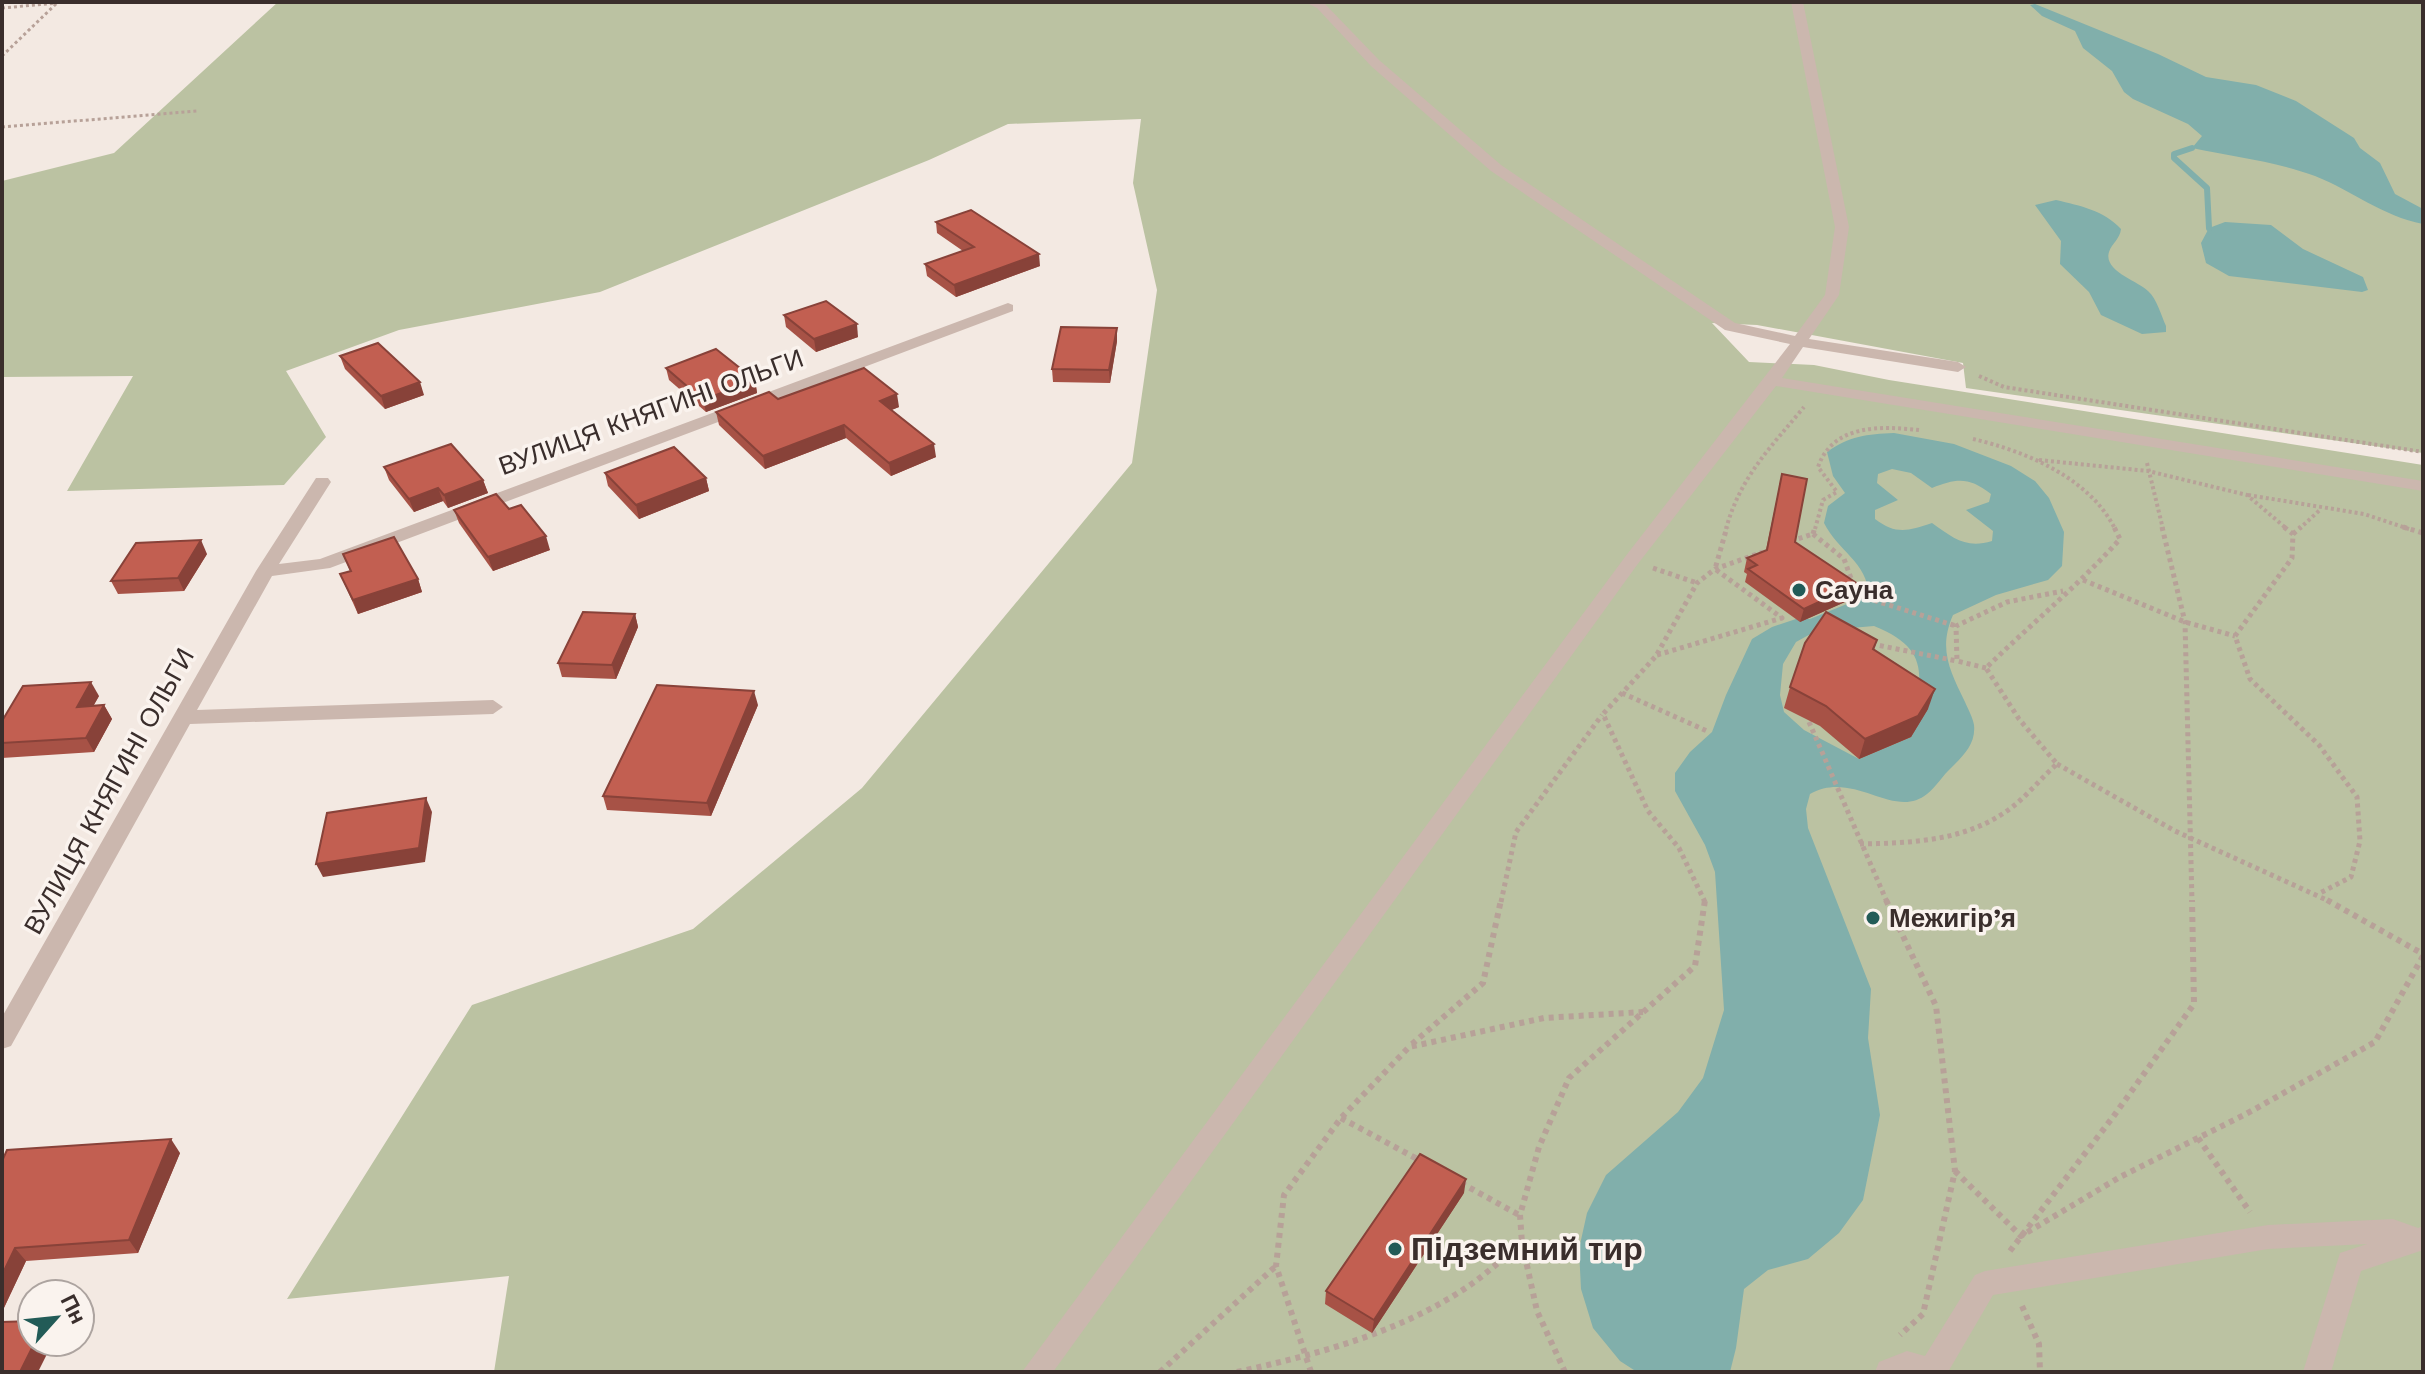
<svg xmlns="http://www.w3.org/2000/svg" width="2425" height="1374" viewBox="0 0 2425 1374" font-family="'Work Sans',sans-serif">
  <rect width="100%" height="100%" fill="#f3e9e2"/>
  <polygon fill="#bbc2a2" points="278,2 2423,2 2423,453 1966,388 1963,363 1757,325 1712,323 1749,362 1814,365 1889,380 2423,465 2423,1372 494,1372 509,1276 287,1299 472,1005 693,929 862,788 1132,463 1157,290 1133,183 1141,119 1008,124 929,160 600,292 399,330 286,371 326,437 284,485 67,491 133,376 2,377 2,181 114,153"/>
  <g fill="#81afab" fill-rule="evenodd">
    <path d="M2035,4L2158,54L2206,77L2256,85L2296,101L2354,138L2360,148L2380,163L2395,194L2423,209V224C2382,216 2353,191 2315,176C2274,161 2234,157 2192,148L2202,136L2188,124L2133,99L2124,92L2112,71L2083,48L2075,31L2042,16L2030,5Z"/>
    <path d="M2056,200C2081,206 2103,210 2121,229C2120,239 2112,243 2109,252C2103,271 2138,281 2148,291C2157,299 2161,315 2166,326V332L2142,334L2101,315L2089,292L2060,264L2061,241L2035,205Z"/>
    <polygon points="2225,222 2271,225 2303,249 2363,277 2368,290 2362,292 2229,276 2206,263 2201,243 2209,228"/>
    <path d="M1894,433L1954,444L2011,466L2035,481L2049,498L2064,532L2062,566L2048,580L1996,595L1953,615C1938,649 1950,671 1965,702C1968,709 1973,718 1974,725C1976,743 1964,755 1952,767C1943,775 1936,787 1927,794C1894,821 1854,769 1810,794L1806,809L1808,828L1871,989L1868,1038L1880,1115L1863,1200L1839,1233L1808,1259L1768,1270L1744,1289L1736,1348L1730,1372H1637L1620,1361L1593,1328L1581,1289L1579,1249L1587,1213L1606,1175L1678,1112L1703,1078L1724,1010L1715,872L1705,845L1675,791V773L1690,752L1712,732L1726,695L1752,639L1772,627L1796,619H1810L1869,595C1867,562 1838,551 1824,523L1828,506L1845,493L1833,476L1827,452C1849,436 1867,434 1894,433ZM1892,469L1911,473L1932,488C1957,478 1969,477 1991,494L1989,502L1966,510L1993,531L1992,541C1966,549 1953,538 1932,523C1908,531 1896,535 1875,519V510L1898,500L1877,483L1878,474ZM1874,626C1936,651 1919,681 1911,737L1859,759L1804,730L1784,712L1780,695L1783,664L1796,642L1816,631Z"/>
  </g>
  <g fill="none" stroke-linecap="round" stroke-linejoin="round">
    <polyline stroke="#81afab" stroke-width="6" points="2192,148 2174,154 2174,158 2207,188 2209,228"/>
    <g stroke="#b7a198" stroke-width="3" stroke-dasharray="3 3" stroke-linecap="butt">
      <polyline points="2,8 57,3"/>
      <polyline points="2,56 57,3"/>
      <polyline points="2,127 197,111"/>
    </g>
    <g stroke="#b7a198" stroke-width="4" stroke-dasharray="3 3" stroke-linecap="butt">
      <polyline points="1979,376 2004,387 2423,452"/>
      <path d="M1973,439C2025,451 2090,478 2115,529"/>
      <polyline points="2039,460 2148,471 2247,495 2287,529"/>
      <polyline points="2147,463 2163,529"/>
      <polyline points="2248,495 2364,514 2409,529"/>
      <path d="M1726,529C1740,477 1771,447 1804,407"/>
      <path d="M1815,529L1823,500L1837,492L1818,467C1833,424 1880,426 1919,430"/>
      <polyline points="2299,529 2321,509"/>
    </g>
    <g stroke="#b7a198" stroke-width="5" stroke-dasharray="4 4" stroke-linecap="butt">
      <polyline points="2162,527 2185,622 2192,902"/>
      <polyline points="2284,527 2293,534 2292,558 2235,636 2250,679 2319,745 2357,797 2360,841 2351,877 2318,894"/>
      <polyline points="2403,527 2423,533"/>
      <polyline points="1813,534 1815,527"/>
      <polyline points="1813,534 1844,559 1857,595 1956,626"/>
      <polyline points="2293,534 2301,527"/>
      <polyline points="1791,541 1813,534"/>
      <polyline points="1653,568 1697,583"/>
      <polyline points="2083,580 2185,622 2235,636"/>
      <polyline points="1872,644 1957,661"/>
      <polyline points="1657,655 1782,618 1715,569 1727,527"/>
      <polyline points="1986,668 1957,661 1956,626 2007,602 2063,591"/>
      <polyline points="1622,693 1707,731"/>
      <polyline points="1809,722 1887,902"/>
      <polyline points="2057,764 2175,831 2331,902"/>
      <path d="M1860,844C1913,843 1967,841 2011,808C2028,795 2041,778 2057,764L2019,719L1986,668C2031,624 2079,585 2120,539L2114,527"/>
      <polyline points="1501,902 1516,832 1602,715"/>
      <polyline points="1705,902 1679,848 1648,811 1603,714 1656,656 1697,583 1715,569 1763,552"/>
    </g>
    <g stroke="#b7a198" stroke-width="6" stroke-dasharray="5 5" stroke-linecap="butt">
      <polyline points="1886,900 1936,1006 1955,1171 1923,1314 1900,1335"/>
      <polyline points="2327,900 2423,954"/>
      <polyline points="1412,1044 1483,983 1501,900"/>
      <polyline points="1341,1118 1421,1161"/>
      <polyline points="2198,1138 2250,1212"/>
      <polyline points="1955,1171 2021,1236 2120,1177 2246,1114 2375,1042 2423,956"/>
      <polyline points="1461,1183 1519,1215"/>
      <polyline points="2010,1251 2113,1117 2194,1004 2192,900"/>
      <polyline points="2022,1306 2039,1344 2040,1372"/>
      <polyline points="1160,1372 1276,1266"/>
      <path d="M1237,1372C1314,1355 1391,1335 1458,1293C1481,1279 1501,1260 1522,1243"/>
      <polyline points="1311,1372 1276,1266 1284,1195 1341,1118 1409,1047 1544,1018 1643,1012"/>
      <polyline points="1565,1372 1537,1311 1522,1243 1520,1215 1539,1147 1569,1078 1695,966 1705,900"/>
    </g>
    <g fill="#cbb7ae" fill-rule="evenodd">
      <polygon points="1305,2 1325,4 1379,60 1501,165 1735,323 1795,336 1825,295 1835,227 1791,2 1803,2 1849,227 1839,295 1809,339 1958,362 1966,367 1958,372 1803,347 1782,378 2423,481 2423,491 1776,386 1637,565 1053,1372 1022,1372 1625,557 1790,344 1725,330 1491,171 1371,66 1317,8"/>
      <polygon points="2393,1219 2418,1228 2423,1226 2423,1250 2361,1271 2331,1372 2303,1372 2340,1253 2367,1244 2268,1249 1993,1295 1948,1372 1875,1372 1879,1362 1907,1351 1925,1356 1975,1275 1985,1271 2268,1225"/>
    </g>
    <polygon fill="#cbb7ae" fill-rule="evenodd" points="1008,303 1013,305 1013,311 330,568 272,576 197,710 493,700 503,707 493,714 190,724 11,1046 2,1049 2,1017 256,571 316,478 328,478 331,482 279,564 320,559"/>
  </g>
  <g fill="#a75246">
    <polygon points="936,222 1040,266 956,297 927,276 925,264 963,251 937,233"/>
    <polygon points="784,315 858,337 816,352 786,327"/>
    <polygon points="1117,328 1117,341 1110,383 1053,382 1052,369"/>
    <polygon points="340,356 424,395 385,409 345,369"/>
    <polygon points="666,368 755,380 757,393 706,412 669,380"/>
    <polygon points="778,399 899,407 891,410 936,457 891,476 846,438 765,469 719,425 716,412"/>
    <polygon points="384,467 483,480 488,493 448,508 443,501 414,512 389,480"/>
    <polygon points="605,473 706,478 709,491 639,519 608,486"/>
    <polygon points="1782,474 1795,542 1858,584 1854,598 1800,622 1745,582 1747,574 1744,572 1747,558 1766,550"/>
    <polygon points="509,509 550,550 493,571 459,523 454,510"/>
    <polygon points="207,554 184,591 118,594 111,581"/>
    <polygon points="343,554 418,579 422,592 358,614 340,574 350,571"/>
    <polygon points="635,614 638,627 616,679 562,677 558,663"/>
    <polygon points="1877,640 1874,650 1928,709 1911,737 1859,759 1820,726 1784,708 1790,687"/>
    <polygon points="99,696 93,706 104,705 112,719 94,752 2,758 2,721"/>
    <polygon points="758,705 711,816 607,810 603,796"/>
    <polygon points="180,1153 138,1253 26,1261 2,1312 2,1161"/>
    <polygon points="1464,1193 1372,1333 1325,1304 1326,1291"/>
  </g>
  <g fill="#884239">
    <polygon points="1039,254 1040,266 956,297 954,285"/>
    <polygon points="857,324 858,337 816,352 814,339"/>
    <polygon points="1117,328 1117,341 1110,383 1109,370"/>
    <polygon points="755,380 757,393 706,412 703,400"/>
    <polygon points="420,382 424,395 385,409 381,396"/>
    <polygon points="897,394 899,407 882,414 880,401"/>
    <polygon points="844,425 846,438 765,469 763,456"/>
    <polygon points="934,444 936,457 891,476 889,463"/>
    <polygon points="706,478 709,491 639,519 636,505"/>
    <polygon points="483,480 488,493 448,508 444,495"/>
    <polygon points="438,488 443,501 414,512 409,499"/>
    <polygon points="546,536 550,550 493,571 488,557"/>
    <polygon points="201,540 207,554 184,591 178,578"/>
    <polygon points="418,579 422,592 358,614 353,600"/>
    <polygon points="1858,584 1854,598 1800,622 1804,609"/>
    <polygon points="635,614 638,627 616,679 612,665"/>
    <polygon points="91,682 99,696 85,721 77,707"/>
    <polygon points="1935,689 1928,709 1911,737 1859,759 1865,739"/>
    <polygon points="754,691 758,705 711,816 707,803"/>
    <polygon points="104,705 112,719 94,752 86,738"/>
    <polygon points="426,798 432,812 425,862 323,877 316,864"/>
    <polygon points="171,1139 180,1153 138,1253 129,1240"/>
    <polygon points="1466,1179 1464,1193 1372,1333 1374,1320"/>
    <polygon points="15,1248 26,1261 2,1312 2,1275"/>
    <polygon points="35,1342 53,1342 38,1372 20,1372"/>
  </g>
  <g fill="#c25f51" stroke="#884239" stroke-width="2">
    <polygon points="971,210 1039,254 954,285 925,264 974,247 936,222"/>
    <polygon points="826,301 857,324 814,339 784,315"/>
    <polygon points="1061,327 1117,328 1109,370 1052,369"/>
    <polygon points="378,343 420,382 381,396 340,356"/>
    <polygon points="716,349 755,380 703,400 666,368"/>
    <polygon points="864,368 897,394 880,401 934,444 889,463 844,425 763,456 716,412 769,392 778,399"/>
    <polygon points="451,444 483,480 444,495 438,488 409,499 384,467"/>
    <polygon points="674,447 706,478 636,505 605,473"/>
    <polygon points="1782,474 1807,479 1795,542 1858,584 1804,609 1748,569 1757,565 1747,558 1767,550"/>
    <polygon points="496,494 509,509 521,505 546,536 488,557 454,510"/>
    <polygon points="394,537 418,579 353,600 340,574 351,571 343,554"/>
    <polygon points="201,540 178,578 111,581 136,543"/>
    <polygon points="583,612 635,614 612,665 558,663"/>
    <polygon points="1826,612 1877,640 1873,649 1935,689 1918,716 1865,739 1826,706 1790,687 1805,643"/>
    <polygon points="91,682 77,707 104,705 86,738 2,743 2,721 23,686"/>
    <polygon points="657,685 754,691 707,803 603,796"/>
    <polygon points="426,798 419,848 316,864 327,813"/>
    <polygon points="171,1139 129,1240 15,1248 2,1275 2,1161 7,1150"/>
    <polygon points="1420,1154 1466,1179 1374,1320 1326,1291"/>
    <polygon points="32,1321 32,1342 35,1342 20,1372 2,1372 2,1322"/>
  </g>
  <g fill="#225b57" stroke="#faf3ee" stroke-width="3">
    <circle cx="1799" cy="590" r="8"/>
    <circle cx="1873" cy="918" r="8"/>
    <circle cx="1395" cy="1249" r="8"/>
  </g>
  <g text-anchor="middle" stroke-width="7" stroke-linejoin="round" paint-order="stroke">
    <g font-size="26" fill="#3a2e2c" stroke="#faf3ee">
      <text transform="translate(651 412) rotate(-20)" y="9">ВУЛИЦЯ КНЯГИНІ ОЛЬГИ</text>
      <text transform="translate(109 791) rotate(-61)" y="9">ВУЛИЦЯ КНЯГИНІ ОЛЬГИ</text>
    </g>
    <g font-size="26" font-weight="bold" fill="#3a2e2c" stroke="#faf3ee" text-anchor="start">
      <text x="1815" y="599">Сауна</text>
      <text x="1889" y="927">Межигір’я</text>
    </g>
    <g font-size="32" font-weight="bold" fill="#3a2e2c" stroke="#faf3ee" text-anchor="start">
      <text x="1411" y="1260">Підземний тир</text>
    </g>
  </g>
  <rect width="2425" height="1374" fill="none" stroke="#3a2e2c" stroke-width="8"/>
  <g transform="translate(56 1318) rotate(63)"><circle r="38" fill="#faf3ee" stroke="#ada4a0" stroke-width="2"/>
  <path d="M0-6L14 30L0 20L-14 30Z" fill="#225b57"/>
  <text y="-12" font-size="22" font-weight="bold" text-anchor="middle" fill="#3a2e2c">Пн</text>
  </g>
</svg>
